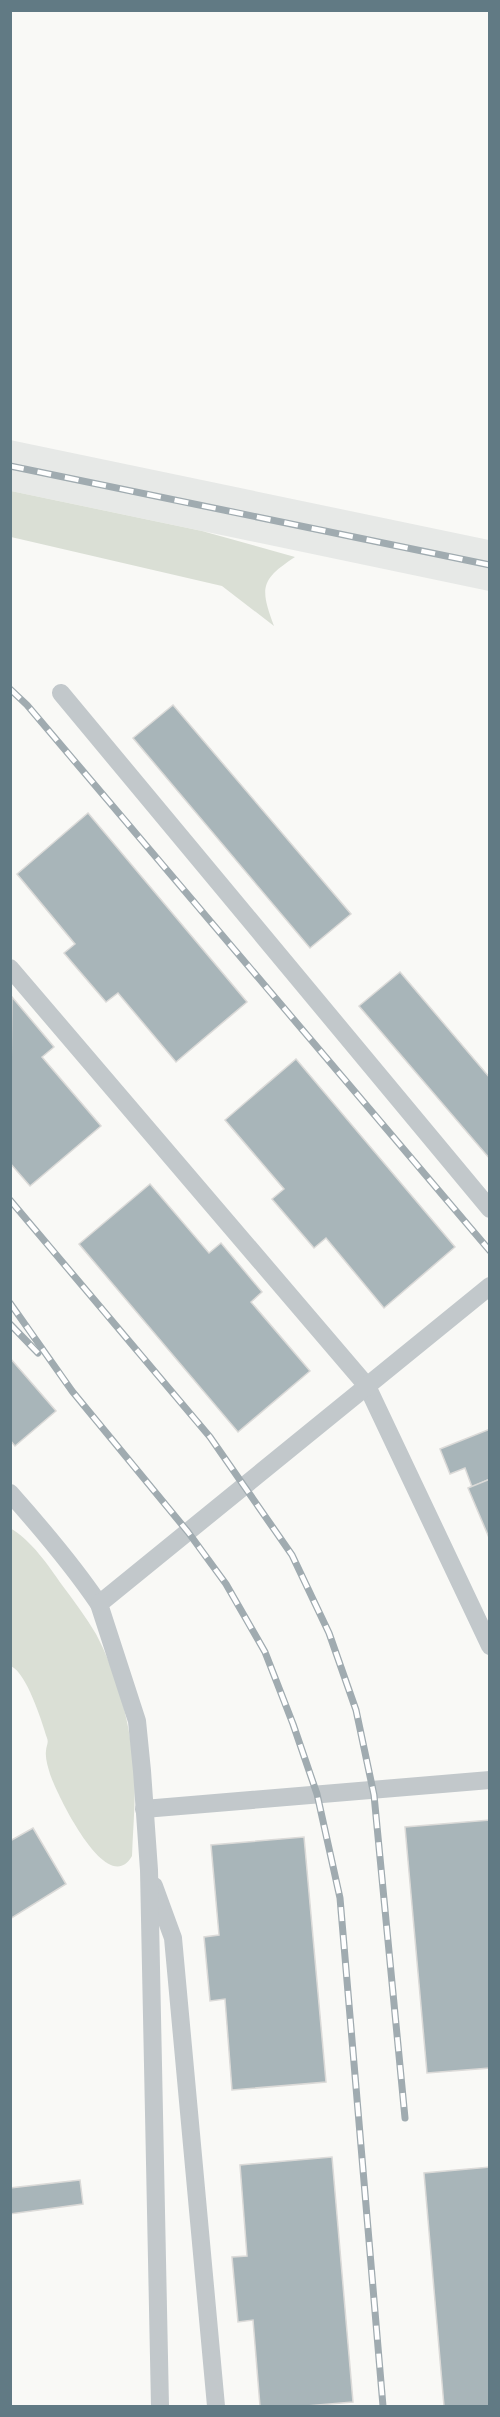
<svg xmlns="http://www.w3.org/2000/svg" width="500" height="2417" viewBox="0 0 500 2417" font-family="Poppins,sans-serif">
  <rect width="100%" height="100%" fill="#f9f9f6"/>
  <polygon fill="#e7e9e7" points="10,440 489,540 489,591 11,491"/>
  <g fill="#dadfd5">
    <path d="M11,491L202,531L295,557C260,580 260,588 274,626L222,586L11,537Z"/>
    <path d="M10,1528C32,1541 48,1565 62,1585C74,1601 86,1617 96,1634C116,1672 129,1718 133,1760C137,1791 133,1825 132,1856C107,1900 56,1792 50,1774C48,1767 45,1758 46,1751C46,1746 49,1743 47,1738C41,1719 27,1674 11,1666Z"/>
  </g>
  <g fill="#a8b5b9" stroke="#dbdad8" stroke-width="1.5">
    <polygon points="173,705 351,914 310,948 133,738"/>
    <polygon points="88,813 247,1002 176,1062 118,993 106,1002 64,953 75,944 17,874"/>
    <polygon points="400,972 490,1078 490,1159 359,1006"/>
    <polygon points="12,997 54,1047 42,1057 101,1126 30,1186 10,1163"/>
    <polygon points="296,1059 455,1247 384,1308 326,1238 314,1248 272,1199 284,1189 225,1120"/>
    <polygon points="150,1184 209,1253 221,1243 262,1292 251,1302 310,1371 238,1432 79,1244"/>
    <polygon points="10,1358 56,1411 15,1446 10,1440"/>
    <polygon points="490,1429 490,1479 472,1487 465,1468 450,1474 440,1449"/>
    <polygon points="490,1479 490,1540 468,1488"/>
    <polygon points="490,1820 490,2068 427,2073 405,1827"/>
    <polygon points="33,1828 66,1884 10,1919 10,1841"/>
    <polygon points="304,1837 326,2082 232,2090 225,1999 210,2001 204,1937 219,1935 211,1845"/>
    <polygon points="332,2157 353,2402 306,2406 260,2406 253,2320 238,2322 232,2257 247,2256 240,2165"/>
    <polygon points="490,2167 490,2406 444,2406 424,2173"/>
    <polygon points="80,2180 83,2204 10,2214 10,2188"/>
  </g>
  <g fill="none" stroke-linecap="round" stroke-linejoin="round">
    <g stroke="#c2c8cb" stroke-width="18">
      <polyline points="61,693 490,1209"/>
      <polyline points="10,968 367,1386 490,1646"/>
      <path d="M10,1493C42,1529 72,1564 99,1604"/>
      <polyline points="144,1809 490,1780"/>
      <polyline points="154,1886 173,1938 216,2406"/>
      <polyline points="160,2406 149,1870 142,1771 137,1721 99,1604 490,1286"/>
    </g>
    <g stroke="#a0abb0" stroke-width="7">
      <g id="rail">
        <polyline points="10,466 490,565"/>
        <polyline points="10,689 27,705 490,1251"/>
        <polyline points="10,1200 210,1437 292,1555 329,1633 356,1710 374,1795 405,2118"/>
        <polyline points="10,1303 72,1391 188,1532 226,1584 265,1652 293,1724 317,1794 340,1898 383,2406"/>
        <polyline points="10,1324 38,1353"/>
      </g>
    </g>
    <use href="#rail" stroke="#fff" stroke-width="4.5" stroke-dasharray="14" stroke-linecap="butt"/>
  </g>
  <rect width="500" height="2417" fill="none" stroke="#617a84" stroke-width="24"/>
</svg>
